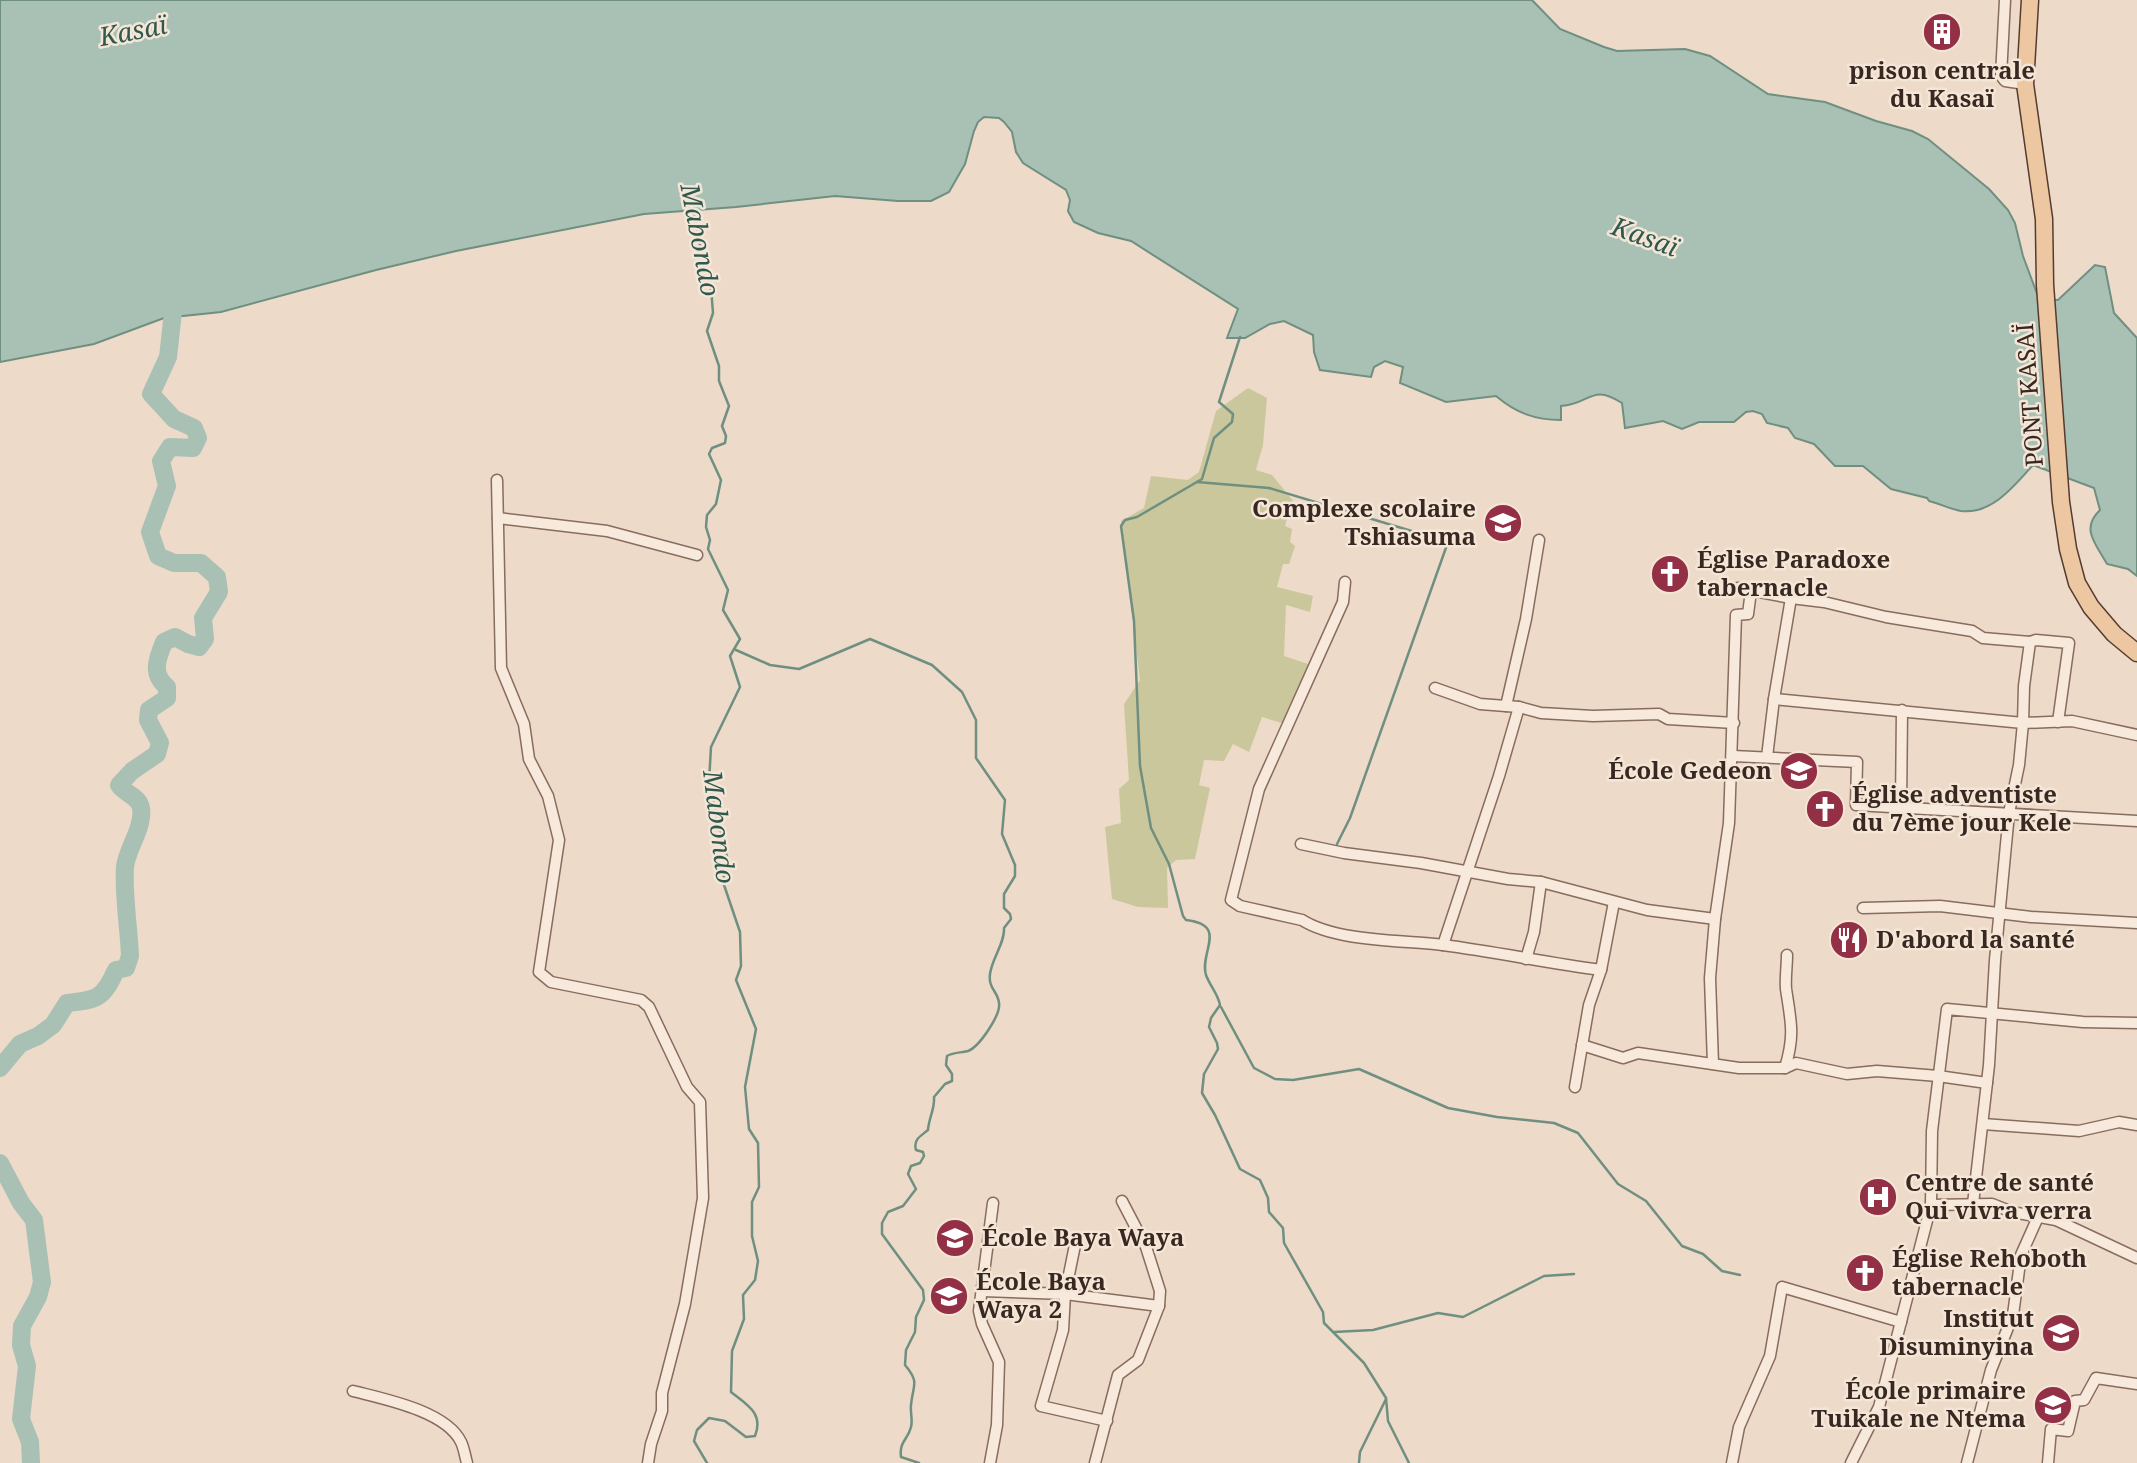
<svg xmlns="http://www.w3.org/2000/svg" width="2137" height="1463" viewBox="0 0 2137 1463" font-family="'Noto Serif',serif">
  <rect width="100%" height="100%" fill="#eddac8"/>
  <polygon fill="#cac79c" points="1248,388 1267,398 1263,445 1256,470 1272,475 1303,513 1289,511 1285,526 1292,529 1290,542 1295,546 1289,564 1283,564 1277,587 1313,596 1310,612 1286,605 1284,656 1311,665 1285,724 1262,717 1249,752 1233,744 1224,761 1204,760 1199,785 1210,788 1195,859 1176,860 1167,868 1168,908 1138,907 1112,899 1105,827 1121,823 1119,789 1129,780 1124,704 1140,680 1121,521 1144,508 1151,476 1188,480 1199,472 1216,411"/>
  <path fill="#a9c1b5" stroke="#6f8f81" stroke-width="2" d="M0,0H1532L1560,29L1604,47L1617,51L1685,49L1710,56L1768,94L1825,102L1876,121L1912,131L1928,139L1989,189L2008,210L2015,223L2023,256L2039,299L2058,300L2095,265L2105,267L2114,313L2137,338V576L2128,569L2107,564C2096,544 2080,529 2100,510L2094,488L2033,465C2015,485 1992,515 1961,511C1951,509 1940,504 1929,501L1927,498L1891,489L1863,466H1835L1814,444L1795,438L1788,428L1767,423L1762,414L1753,411L1746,412L1734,422H1699L1682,429L1663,421L1625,428L1622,403C1591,383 1591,404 1561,406V420C1535,420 1516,413 1496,396L1446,402L1400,383L1403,367L1385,361L1374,367L1371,377L1320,370L1314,352L1313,335L1284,321L1270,324L1245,338H1227L1238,309L1131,241L1098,233L1074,222L1068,211L1070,200L1066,190L1023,163L1016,152L1012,132L1004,122L999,118L984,117L978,122L974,131L965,164L949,192L931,201H898L835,196L736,207L644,214L456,251L376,270L221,312L164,318L94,344L0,362Z"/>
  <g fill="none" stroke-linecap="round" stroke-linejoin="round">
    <g stroke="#6f8f81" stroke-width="2.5">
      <path d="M693,207L703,261L710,276L713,313L707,331L719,366V381L729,406L722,426L726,436L725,443L712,448L709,454L721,480L716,504L707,515L706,527L710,540L708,549L728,590L723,610L740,639L730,656L740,687L711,747L709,782L727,857L723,882L740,932L741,966L736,980L756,1029L745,1087L749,1129L758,1143L759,1187L752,1202V1236L758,1261L755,1280L743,1295L744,1319L732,1351L731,1392C747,1405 764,1413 755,1436L746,1437L725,1421L709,1418L697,1430L694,1441L707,1463"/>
      <path d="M1240,337L1219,402L1233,414L1232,422L1214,438L1202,479L1137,517L1125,520L1121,526L1134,621L1140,766L1151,828L1169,864L1183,916L1186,920C1229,925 1199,952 1206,975C1210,986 1218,994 1220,1005L1211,1018L1209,1027L1217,1043L1218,1049L1204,1074L1202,1093L1215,1115L1240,1169L1260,1180L1268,1198L1269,1212L1283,1228L1284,1243L1323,1312L1324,1323L1364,1363L1386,1398L1388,1421L1409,1463"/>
      <polyline points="1197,482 1269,488 1448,542 1350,818 1337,844"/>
      <path d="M736,650L770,665L799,669L870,639L932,665L962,692L976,720V758L1005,800L1002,834L1015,865V876L1004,894V908L1010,914L1011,919L1004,928C1005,943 992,958 990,974C988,989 998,991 999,1003C1001,1015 979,1047 968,1051C960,1053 954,1052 947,1056L946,1065L952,1074V1081L945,1084L934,1097C935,1109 929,1117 928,1130C921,1136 913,1139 916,1150L923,1152L924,1156L920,1163L911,1166L908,1174L916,1189L903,1206L888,1212L882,1223V1234L923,1290L924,1300L916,1317L915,1332L906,1350L905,1365C920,1383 913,1384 911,1405C910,1412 913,1420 911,1427C908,1440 899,1441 901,1457L919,1463"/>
      <polyline points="1221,1007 1254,1068 1275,1079 1293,1080 1359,1069 1448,1108 1497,1117 1554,1123 1578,1133 1618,1184 1646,1201 1682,1246 1703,1254 1722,1271 1740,1275"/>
      <polyline points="1334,1332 1373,1330 1438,1313 1463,1317 1544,1276 1574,1274"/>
      <polyline points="1359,1463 1360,1452 1386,1399"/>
    </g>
    <g stroke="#a9c1b5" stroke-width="18">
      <path d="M0,1068L20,1044L38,1036L53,1025L67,1003C97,1000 103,999 116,970L126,968L130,956C129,929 123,893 125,867C127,848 144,828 141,808C139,796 125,794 119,785L132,771L157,754L160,743L148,720L149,710L167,698V687C151,674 157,659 164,642L175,637L188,644L199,647L205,639L203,618L219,592L217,577L201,563H174L158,556L150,532L167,486L161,461L170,447L193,448L198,438L194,428L174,419L151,394L168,357L175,294"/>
      <polyline points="0,1163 21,1203 34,1220 42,1282 38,1297 22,1326 21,1345 27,1366 21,1419 30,1442 31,1463"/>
    </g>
    <g stroke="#886c5e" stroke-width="13">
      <g id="street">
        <polyline points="2005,0 2001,76 2005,81 2025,84"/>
        <polyline points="497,480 501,668 524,724 529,759 548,796 559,840 539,972 551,982 641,1000 649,1007 687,1087 700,1102 703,1198 685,1304 662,1393 662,1411 651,1444 648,1463"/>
        <polyline points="498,518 607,531 697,555"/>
        <path d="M1345,582L1343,602L1259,789L1231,900L1240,906L1302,920C1337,942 1402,940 1443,945C1496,952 1548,963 1601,970"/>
        <polyline points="1738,588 1791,598 1824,602 1886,617 1972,631 1983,638 2030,642"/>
        <polyline points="1435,688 1480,704 1519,707 1541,713 1593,716 1659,714 1668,719 1734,723"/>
        <polyline points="1774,699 2023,723 2072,721 2137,735"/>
        <polyline points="1506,706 1526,619 1539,540"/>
        <polyline points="1733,756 1857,762 1856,805 2137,821"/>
        <polyline points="1767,757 1774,699 1791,598"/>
        <polyline points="1901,807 1902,710"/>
        <polyline points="1301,844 1344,853 1421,863 1508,879 1541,882 1647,910 1715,919"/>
        <polyline points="1863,908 1940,906 2031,917 2137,923"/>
        <polyline points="1443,945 1499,776 1519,707"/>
        <polyline points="1526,959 1534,932 1541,882"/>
        <polyline points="1582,1045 1623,1058 1638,1053 1739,1068 1785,1068 1796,1063 1847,1074 1877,1071 1938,1076 1987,1083"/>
        <polyline points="1713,1064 1710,978 1715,919 1729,823 1736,615 1748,614 1751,591"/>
        <path d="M1785,1068C1795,1035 1791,1022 1786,989C1785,979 1787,966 1787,955"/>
        <polyline points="1575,1087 1589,1005 1601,970 1614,902"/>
        <polyline points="1983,1124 2079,1131 2119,1122 2137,1125"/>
        <polyline points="1973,1204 1989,1065 1995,960 2009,813 2019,765 2023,723 2024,686 2030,642 2036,640 2069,643 2058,722"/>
        <polyline points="1931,1205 1992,1204 2012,1212 2056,1220 2137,1258"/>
        <polyline points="1075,1245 1065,1294 1063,1330 1041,1406 1107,1421"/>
        <polyline points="983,1291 1065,1294 1159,1306"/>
        <path d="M353,1391C384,1399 446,1411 461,1442C464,1448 465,1456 467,1463"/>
        <polyline points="990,1463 997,1425 999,1362 982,1324 979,1311 993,1203"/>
        <polyline points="1095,1463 1118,1375 1138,1360 1159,1306 1160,1291 1146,1247 1122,1201"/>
        <polyline points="1732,1463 1739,1427 1770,1356 1782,1287 1901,1322"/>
        <polyline points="1851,1463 1879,1407 1931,1205 1932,1131 1947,1009 2083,1022 2137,1023"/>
        <polyline points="1967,1463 1991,1370 2013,1315 2021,1255 2038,1217"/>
        <polyline points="2048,1463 2051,1429 2068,1431 2075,1401 2084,1400 2096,1378 2137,1384"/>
      </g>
    </g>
    <g stroke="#563b31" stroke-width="19">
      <polyline id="primary" points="2030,0 2025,84 2044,219 2045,285 2061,502 2068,549 2077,583 2091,607 2114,634 2137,653"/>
    </g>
    <use href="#street" stroke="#f7e9db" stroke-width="10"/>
    <use href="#primary" stroke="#edc7a2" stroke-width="16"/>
  </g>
  <defs>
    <g id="building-disc" transform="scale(2.0125)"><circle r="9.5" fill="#943045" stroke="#f4e6d7"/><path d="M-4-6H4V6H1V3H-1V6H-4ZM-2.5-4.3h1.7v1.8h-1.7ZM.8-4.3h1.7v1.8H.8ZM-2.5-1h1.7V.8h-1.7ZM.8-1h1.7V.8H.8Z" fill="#fff"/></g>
    <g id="school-disc" transform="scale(2.0125)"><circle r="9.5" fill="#943045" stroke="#f4e6d7"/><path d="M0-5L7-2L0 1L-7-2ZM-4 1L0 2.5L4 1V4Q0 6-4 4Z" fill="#fff"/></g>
    <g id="church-disc" transform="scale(2.0125)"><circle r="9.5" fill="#943045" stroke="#f4e6d7"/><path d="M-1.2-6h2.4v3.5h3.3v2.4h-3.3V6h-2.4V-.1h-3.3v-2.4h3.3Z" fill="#fff"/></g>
    <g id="restaurant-disc" transform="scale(2.0125)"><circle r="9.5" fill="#943045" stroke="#f4e6d7"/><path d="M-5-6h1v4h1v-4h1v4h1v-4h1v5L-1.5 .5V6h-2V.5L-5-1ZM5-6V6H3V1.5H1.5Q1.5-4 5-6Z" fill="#fff"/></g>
    <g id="hospital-disc" transform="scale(2.0125)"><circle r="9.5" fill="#943045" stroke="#f4e6d7"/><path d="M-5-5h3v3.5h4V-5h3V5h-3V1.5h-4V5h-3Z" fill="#fff"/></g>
  </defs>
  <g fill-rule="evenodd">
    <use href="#building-disc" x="1942" y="32"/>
    <use href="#school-disc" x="1503" y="523"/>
    <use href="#church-disc" x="1670" y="574"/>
    <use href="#school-disc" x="1799" y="771"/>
    <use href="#church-disc" x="1825" y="809"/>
    <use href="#restaurant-disc" x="1849" y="940"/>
    <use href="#hospital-disc" x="1878" y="1197"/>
    <use href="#school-disc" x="955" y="1238"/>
    <use href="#church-disc" x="1865" y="1273"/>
    <use href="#school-disc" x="949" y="1296"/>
    <use href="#school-disc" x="2061" y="1333"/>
    <use href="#school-disc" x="2053" y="1405"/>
  </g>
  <g text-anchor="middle" stroke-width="5" stroke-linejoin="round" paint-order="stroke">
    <g font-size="24" font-weight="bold" fill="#392821" stroke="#f4e6d7" text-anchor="start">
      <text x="1942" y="79" text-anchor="middle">prison centrale<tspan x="1942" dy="28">du Kasaï</tspan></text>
      <text x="1476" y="517" text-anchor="end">Complexe scolaire<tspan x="1476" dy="28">Tshiasuma</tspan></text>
      <text x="1697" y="568">Église Paradoxe<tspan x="1697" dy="28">tabernacle</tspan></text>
      <text x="1772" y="779" text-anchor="end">École Gedeon</text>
      <text x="1852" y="803">Église adventiste<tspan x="1852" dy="28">du 7ème jour Kele</tspan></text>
      <text x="1876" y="948">D'abord la santé</text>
      <text x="1905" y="1191">Centre de santé<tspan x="1905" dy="28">Qui vivra verra</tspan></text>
      <text x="982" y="1246">École Baya Waya</text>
      <text x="1892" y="1267">Église Rehoboth<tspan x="1892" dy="28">tabernacle</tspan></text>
      <text x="976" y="1290">École Baya<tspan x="976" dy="28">Waya 2</tspan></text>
      <text x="2034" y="1327" text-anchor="end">Institut<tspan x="2034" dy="28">Disuminyina</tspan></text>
      <text x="2026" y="1399" text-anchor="end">École primaire<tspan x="2026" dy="28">Tuikale ne Ntema</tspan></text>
    </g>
    <g font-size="24" fill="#392821" stroke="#f4e6d7">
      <text transform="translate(2030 395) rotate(-94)" y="8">PONT KASAÏ</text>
    </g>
    <g font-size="26" font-style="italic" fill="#31584e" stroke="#f4e6d7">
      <text transform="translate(133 31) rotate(-11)" y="9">Kasaï</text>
      <text transform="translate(1645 237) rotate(20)" y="9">Kasaï</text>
      <text transform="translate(700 240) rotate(79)" y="9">Mabondo</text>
      <text transform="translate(719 827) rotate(83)" y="9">Mabondo</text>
    </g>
  </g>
</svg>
